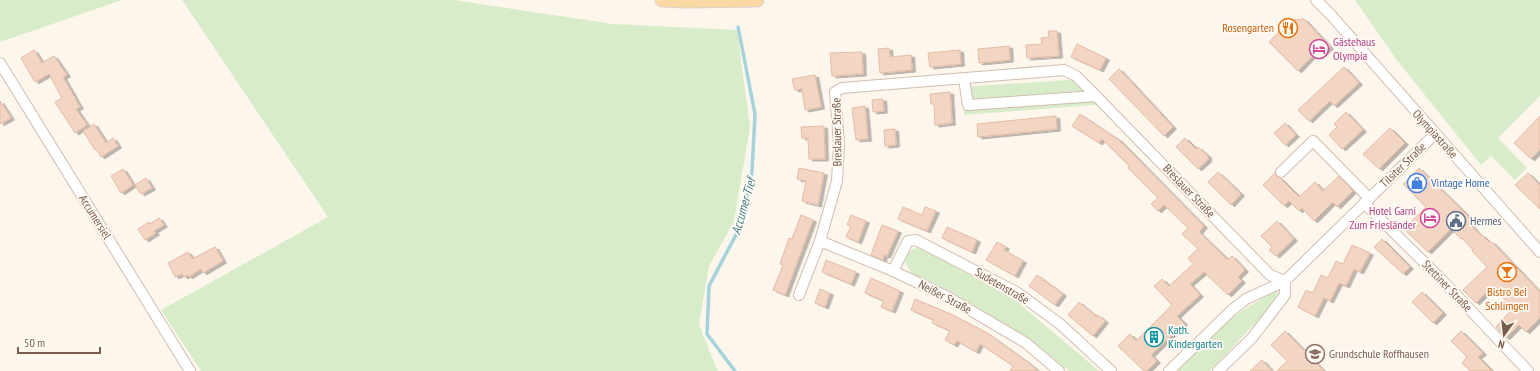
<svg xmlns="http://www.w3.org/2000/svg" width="1540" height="371" viewBox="0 0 1540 371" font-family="'PT Sans Narrow',sans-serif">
  <defs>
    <filter id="shadow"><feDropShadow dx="3.5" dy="2" stdDeviation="0" flood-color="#0004"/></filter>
  </defs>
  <rect width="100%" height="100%" fill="#fdf6ec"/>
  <g fill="#d8ecc9">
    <polygon points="0,0 122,0 0,42"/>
    <polygon points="182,0 454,0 613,24 737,30 750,127 734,221 709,266 699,324 717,370 719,371 201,371 161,310 328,217"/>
    <polygon points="1355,0 1540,0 1540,96 1498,138 1527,168 1515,180 1491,156 1481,165 1396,59"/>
    <polygon points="1083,79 1107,104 964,115 962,87"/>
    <polygon points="918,247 1014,299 1099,371 1069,371 1032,341 951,291 912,274 905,263 908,252"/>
    <polygon points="1275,290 1277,291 1279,295 1275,302 1210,371 1176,371 1221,326 1239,313"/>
  </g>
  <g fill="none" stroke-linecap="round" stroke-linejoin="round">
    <polyline stroke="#a5d3da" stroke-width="3.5" points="735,371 707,334 709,286 739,229 752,172 755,114 738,27"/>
  </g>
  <g fill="#f3d5c3" stroke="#e6bba3" filter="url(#shadow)">
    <polygon points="1304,19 1330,47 1319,57 1315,53 1298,71 1269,42 1287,24 1290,24 1294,20"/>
    <polygon points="1048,31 1057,31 1059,56 1027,58 1026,45 1042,44 1041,38 1049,37"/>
    <polygon points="1077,44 1106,58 1100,70 1071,57"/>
    <polygon points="1009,46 1010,60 979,63 978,49"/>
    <polygon points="889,48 890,57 911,55 912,70 880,73 878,49"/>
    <polygon points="34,50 42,63 54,56 67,75 63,77 80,107 76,109 87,125 75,133 55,102 62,98 49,74 35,82 21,58"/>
    <polygon points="960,50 961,64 930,67 928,53"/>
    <polygon points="862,52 863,74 832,76 830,53"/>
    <polygon points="1344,67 1359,83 1334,106 1330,101 1309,121 1298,110"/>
    <polygon points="1119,69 1173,127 1164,136 1109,79"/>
    <polygon points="815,75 821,107 805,110 802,89 795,90 792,79"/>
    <polygon points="950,92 952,123 935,125 934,104 931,104 930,94"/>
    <polygon points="883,99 884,111 873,112 872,100"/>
    <polygon points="0,101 11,118 0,124"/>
    <polygon points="865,106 868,139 856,140 852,108"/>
    <polygon points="1346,112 1363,130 1342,149 1329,135 1337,127 1334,124"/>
    <polygon points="1080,114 1119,140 1204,226 1199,232 1228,260 1232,256 1245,270 1238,277 1242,281 1228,295 1204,272 1190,284 1200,295 1177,316 1184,323 1151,355 1157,361 1147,371 1144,371 1118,346 1130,334 1136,341 1172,305 1154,286 1162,279 1169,286 1193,264 1188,258 1198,249 1182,234 1188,228 1164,205 1158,211 1151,204 1158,198 1128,168 1129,166 1102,139 1099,143 1072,126"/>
    <polygon points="1056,116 1057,129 978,137 977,124"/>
    <polygon points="1540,116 1540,150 1531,159 1514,143"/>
    <polygon points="1285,123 1296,135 1285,145 1274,133"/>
    <polygon points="94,124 106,143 113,138 118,146 101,157 96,149 95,150 83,131"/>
    <polygon points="824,126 825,159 809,159 808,138 802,138 801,127"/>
    <polygon points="1390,128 1405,143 1379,169 1363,154"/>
    <polygon points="895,129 896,145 885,146 884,130"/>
    <polygon points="1185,138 1196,149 1198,147 1208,156 1208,160 1198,169 1176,147"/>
    <polygon points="799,168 824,173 818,205 802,201 806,181 797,179"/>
    <polygon points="1419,168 1473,221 1470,224 1480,235 1482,235 1489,242 1492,242 1540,292 1540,318 1526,332 1519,325 1506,338 1496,327 1513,308 1495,290 1494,292 1490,289 1476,303 1463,290 1487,267 1472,251 1473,250 1462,238 1461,239 1451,229 1428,252 1404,229 1426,207 1403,184"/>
    <polygon points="123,169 133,185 121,193 111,176"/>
    <polygon points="1218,172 1241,194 1231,205 1208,182"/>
    <polygon points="1275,173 1277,177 1280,178 1299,197 1315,182 1323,191 1339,176 1353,191 1337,207 1333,202 1314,221 1302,208 1299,211 1289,201 1284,206 1263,185"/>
    <polygon points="1528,173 1540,185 1540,209 1515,185"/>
    <polygon points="146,178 152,188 141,194 135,185"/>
    <polygon points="903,207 922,215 925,207 936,211 927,231 898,219"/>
    <polygon points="801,215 813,220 785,295 773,290 783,265 780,264 789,238 792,239"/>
    <polygon points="851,215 866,221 858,242 846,237 851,226 847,225"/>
    <polygon points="159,218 164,225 154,231 156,233 145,240 138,229 149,222 150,224"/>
    <polygon points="1277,221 1294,239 1276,256 1269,250 1272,247 1261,236"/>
    <polygon points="882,225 898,231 887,256 884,255 883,260 871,255"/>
    <polygon points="947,227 977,240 972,252 942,238"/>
    <polygon points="1382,239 1410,267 1403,274 1374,247"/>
    <polygon points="997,242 1006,247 1004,250 1023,261 1015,276 986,260"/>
    <polygon points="1352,245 1370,253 1360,272 1354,269 1346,286 1339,283 1330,301 1324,298 1315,316 1298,307 1306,290 1313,293 1321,275 1328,278 1336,261 1343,264"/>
    <polygon points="215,247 223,261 203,273 201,269 189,277 188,275 184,277 182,274 175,277 168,263 188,252 192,259"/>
    <polygon points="826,260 856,272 851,284 822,272"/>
    <polygon points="1037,275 1063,294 1055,305 1029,286"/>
    <polygon points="871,278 900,291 892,311 881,307 884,301 865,293"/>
    <polygon points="820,289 830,293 825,307 815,303"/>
    <polygon points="1422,292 1443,313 1433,323 1412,302"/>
    <polygon points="915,299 953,315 987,333 1029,363 1038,371 1010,371 1013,366 980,344 976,352 957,341 954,345 945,340 950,331 932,323 934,320 911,310"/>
    <polygon points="1079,302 1097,317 1098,315 1105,321 1093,336 1068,315"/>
    <polygon points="1285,331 1324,371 1277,371 1287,361 1271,345"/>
    <polygon points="1461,331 1483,353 1478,357 1492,371 1470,371 1462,363 1467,357 1451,341"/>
    <polygon points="1262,360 1272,371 1250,371"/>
  </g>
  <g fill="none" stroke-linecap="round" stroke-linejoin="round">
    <g stroke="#d1beb0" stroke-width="12">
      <g id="minor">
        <polyline points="1316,0 1331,15 1540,252"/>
        <polyline points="0,63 190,371"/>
        <polyline points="964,79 968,105 1096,96 1270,275 1285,281"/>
        <polyline points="1281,172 1313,141 1369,198"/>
        <polyline points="1364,203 1441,279 1528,371"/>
        <polyline points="820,241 893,271 948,297 1026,343 1059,371"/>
        <polyline points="893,271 908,241 916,240 1018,293 1060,324 1111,371"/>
        <polyline points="799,295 820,241 837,181 839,144 835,92 842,88 1064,70 1076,76 1096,96"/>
        <polyline points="1169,371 1232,310 1246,299 1285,281 1435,134"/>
        <polyline points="1218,371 1252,338 1285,295 1285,281"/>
      </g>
    </g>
    <g stroke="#dad1cd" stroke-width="15">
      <polyline id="major" points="662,0 684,1 757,0"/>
    </g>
    <use href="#minor" stroke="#fff" stroke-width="10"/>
    <use href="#major" stroke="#fbd9a5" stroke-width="13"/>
  </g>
  <defs>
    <g id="restaurant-ring" transform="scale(1)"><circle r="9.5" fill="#fffaf3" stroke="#e8710a" stroke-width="1.5"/><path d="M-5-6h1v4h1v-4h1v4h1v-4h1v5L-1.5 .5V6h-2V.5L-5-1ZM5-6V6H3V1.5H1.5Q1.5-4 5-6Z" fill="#e8710a"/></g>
    <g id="hotel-ring" transform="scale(1)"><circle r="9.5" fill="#fffaf3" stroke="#d1479c" stroke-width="1.5"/><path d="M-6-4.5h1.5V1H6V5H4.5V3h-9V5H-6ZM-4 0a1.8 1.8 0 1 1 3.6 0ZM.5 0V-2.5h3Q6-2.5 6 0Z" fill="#d1479c"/></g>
    <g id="shop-ring" transform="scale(1)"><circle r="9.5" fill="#fffaf3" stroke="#3f7fe0" stroke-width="1.5"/><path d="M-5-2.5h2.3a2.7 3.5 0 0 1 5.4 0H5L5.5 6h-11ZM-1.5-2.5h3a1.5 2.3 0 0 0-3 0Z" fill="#3f7fe0"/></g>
    <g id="civic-ring" transform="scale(1)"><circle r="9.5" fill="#fffaf3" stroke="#5c6f8a" stroke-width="1.5"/><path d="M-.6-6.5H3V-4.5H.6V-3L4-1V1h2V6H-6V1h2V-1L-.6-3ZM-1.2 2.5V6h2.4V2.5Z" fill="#5c6f8a"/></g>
    <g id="bar-ring" transform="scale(1)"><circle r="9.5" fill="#fffaf3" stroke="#e8710a" stroke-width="1.5"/><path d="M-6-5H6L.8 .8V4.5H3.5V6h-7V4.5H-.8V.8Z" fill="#e8710a"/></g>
    <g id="building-ring" transform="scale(1)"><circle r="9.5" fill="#fffaf3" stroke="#0f9aa8" stroke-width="1.5"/><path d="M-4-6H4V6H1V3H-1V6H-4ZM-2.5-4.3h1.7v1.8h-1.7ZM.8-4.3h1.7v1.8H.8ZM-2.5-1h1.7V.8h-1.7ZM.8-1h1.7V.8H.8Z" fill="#0f9aa8"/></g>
    <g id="school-ring" transform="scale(1)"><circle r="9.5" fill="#fffaf3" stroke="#8d6e63" stroke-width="1.5"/><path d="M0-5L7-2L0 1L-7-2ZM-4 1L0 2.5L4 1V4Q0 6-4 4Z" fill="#8d6e63"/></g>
  </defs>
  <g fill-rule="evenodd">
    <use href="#restaurant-ring" x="1288" y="28"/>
    <use href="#hotel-ring" x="1319" y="49"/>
    <use href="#shop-ring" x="1417" y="183"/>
    <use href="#hotel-ring" x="1430" y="218"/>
    <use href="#civic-ring" x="1456" y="221"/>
    <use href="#bar-ring" x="1507" y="272"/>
    <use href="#building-ring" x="1154" y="337"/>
    <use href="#school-ring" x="1315" y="354"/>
  </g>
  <g text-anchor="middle" stroke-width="3.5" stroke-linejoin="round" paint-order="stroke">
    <g font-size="12" fill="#c56008" stroke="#fffaf3" text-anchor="end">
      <text x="1274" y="32">Rosengarten</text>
      <text x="1507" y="296" text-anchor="middle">Bistro Bei<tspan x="1507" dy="14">Schlimgen</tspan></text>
    </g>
    <g font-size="12" fill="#b23c85" stroke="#fffaf3" text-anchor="start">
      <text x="1333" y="46">Gästehaus<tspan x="1333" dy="14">Olympia</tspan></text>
      <text x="1416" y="215" text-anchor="end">Hotel Garni<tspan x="1416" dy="14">Zum Friesländer</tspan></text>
    </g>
    <g font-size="12" fill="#7a5c4d" stroke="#fffaf3">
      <text transform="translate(837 132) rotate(-91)" y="4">Breslauer Straße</text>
      <text transform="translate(1435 134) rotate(48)" y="4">Olympiastraße</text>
      <text transform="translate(1403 165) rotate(-44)" y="4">Tilsiter Straße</text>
      <text transform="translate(1189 191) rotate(46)" y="4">Breslauer Straße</text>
      <text transform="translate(95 217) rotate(58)" y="4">Accumersiel</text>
      <text transform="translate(1002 286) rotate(30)" y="4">Sudetenstraße</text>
      <text transform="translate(1447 286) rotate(46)" y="4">Stettiner Straße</text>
      <text transform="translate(945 297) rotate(28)" y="4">Neißer Straße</text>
    </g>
    <g font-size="12" fill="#366cbe" stroke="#fffaf3" text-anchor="start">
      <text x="1431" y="187">Vintage Home</text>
    </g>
    <g font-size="12" fill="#4e5e75" stroke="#fffaf3" text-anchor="start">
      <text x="1470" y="225">Hermes</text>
    </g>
    <g font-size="12" fill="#0d838f" stroke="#fffaf3" text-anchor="start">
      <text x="1168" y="334">Kath.<tspan x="1168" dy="14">Kindergarten</tspan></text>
    </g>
    <g font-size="12" fill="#785e54" stroke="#fffaf3" text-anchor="start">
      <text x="1329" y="358">Grundschule Roffhausen</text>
    </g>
    <g font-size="13" font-style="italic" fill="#437c86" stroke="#fffaf3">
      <text transform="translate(743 206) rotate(-74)" y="5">Accumer Tief</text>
    </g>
  </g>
  <g transform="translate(1504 335) rotate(195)" stroke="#fffaf3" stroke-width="3" paint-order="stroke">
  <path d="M0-3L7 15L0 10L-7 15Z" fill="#7a5c4d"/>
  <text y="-6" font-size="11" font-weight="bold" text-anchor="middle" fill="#7a5c4d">N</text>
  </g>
  <path d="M18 347v6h82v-6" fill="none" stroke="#7a5c4d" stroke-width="2"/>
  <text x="24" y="347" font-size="12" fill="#7a5c4d" stroke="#fffaf3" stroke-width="3" paint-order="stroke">50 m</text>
</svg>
